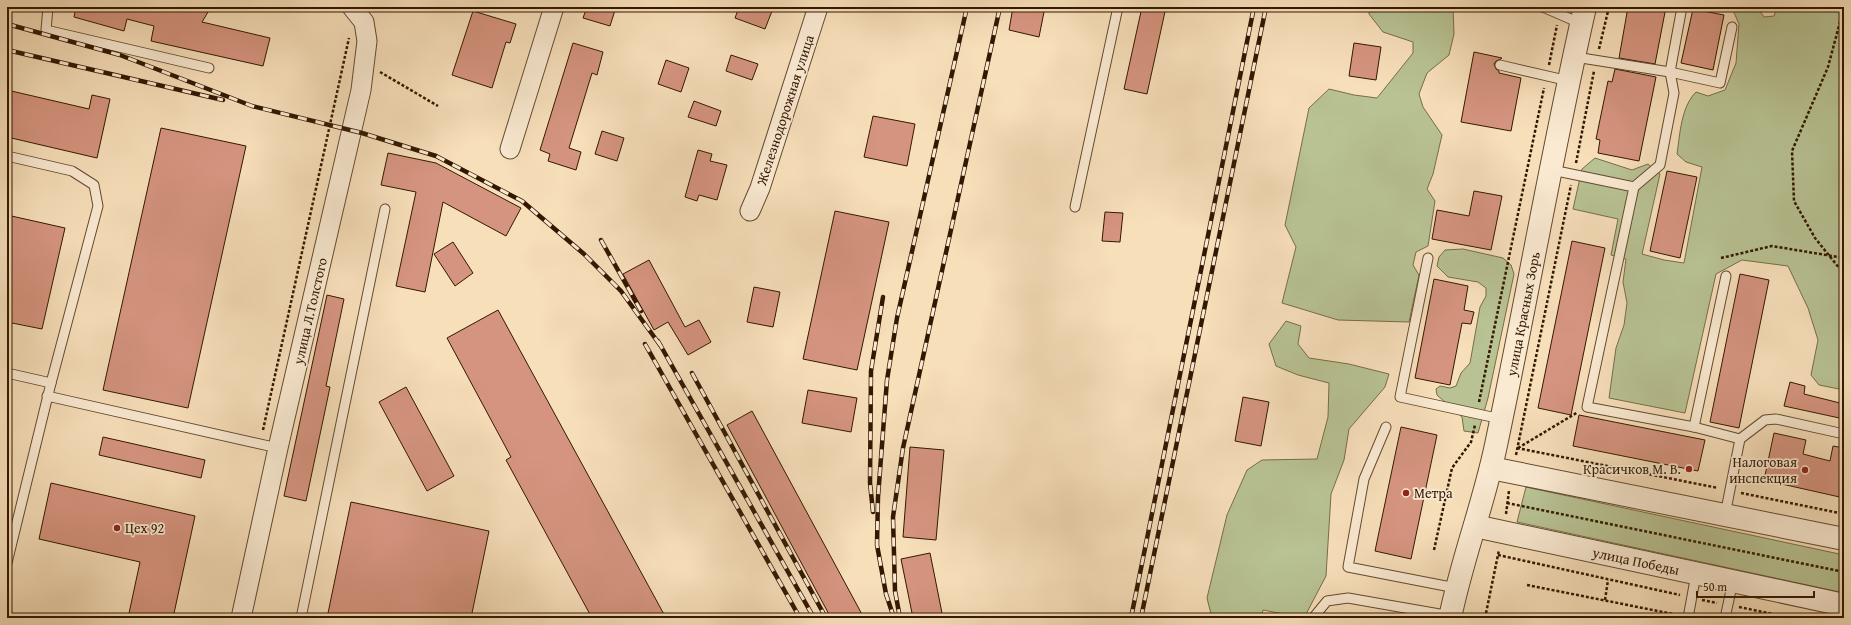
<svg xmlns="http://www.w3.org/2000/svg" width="1851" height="625" viewBox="0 0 1851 625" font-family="'Gentium Book Plus',serif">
  <rect width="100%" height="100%" fill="#f7dfba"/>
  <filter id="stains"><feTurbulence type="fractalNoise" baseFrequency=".005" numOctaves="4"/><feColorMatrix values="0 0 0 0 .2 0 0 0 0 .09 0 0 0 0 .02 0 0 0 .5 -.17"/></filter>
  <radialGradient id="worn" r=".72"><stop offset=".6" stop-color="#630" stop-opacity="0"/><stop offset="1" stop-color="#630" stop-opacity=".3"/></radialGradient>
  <g fill="#b8c293" stroke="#766d4a">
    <polygon points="1370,7 1453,7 1454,34 1449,55 1427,73 1419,94 1423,107 1442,135 1433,174 1427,189 1435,201 1428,246 1416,252 1413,265 1419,275 1409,322 1338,320 1282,303 1296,247 1285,225 1309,108 1329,89 1354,95 1377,98 1413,53 1413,42 1383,32 1369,14"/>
    <path d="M1726,7H1757L1764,17L1774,16L1777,7H1844V390L1819,385L1811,375L1818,340L1808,308L1788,266L1742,260L1716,274L1685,413L1609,398L1616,348L1624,325L1627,303L1623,282L1626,259L1611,255L1618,219L1573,209L1582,169L1595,158L1632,170L1648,164L1660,174L1642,254L1664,260L1684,263L1702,167L1686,162L1677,154C1680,134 1681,107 1696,92L1708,96L1725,90L1736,63L1739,24L1732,8Z"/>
    <polygon points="1463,249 1503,258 1511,265 1514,274 1488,398 1478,433 1464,431 1462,417 1437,395 1436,389 1440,386 1450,388 1456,386 1461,373 1470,363 1480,307 1486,296 1486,288 1478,282 1448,277 1437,266 1439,257 1445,250"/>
    <polygon points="1286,321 1301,326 1298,344 1309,358 1349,364 1389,374 1385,387 1349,429 1344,460 1331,494 1326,576 1304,618 1263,610 1261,618 1212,618 1207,598 1227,515 1247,470 1262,460 1317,459 1328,417 1329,383 1298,375 1276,366 1269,344"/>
    <polygon points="1526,487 1844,555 1844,593 1517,522"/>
  </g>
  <g fill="#d5947f" stroke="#331800">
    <polygon points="76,7 211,7 202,22 270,38 263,66 151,41 154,26 127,19 124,31 74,17"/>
    <polygon points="587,7 616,7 610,26 583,18"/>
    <polygon points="739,7 761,7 772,11 765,29 735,18"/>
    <polygon points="1013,7 1045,7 1039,37 1009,30"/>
    <polygon points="1142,7 1166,7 1147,94 1124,89"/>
    <polygon points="1628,7 1666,7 1655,64 1619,58"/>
    <polygon points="1693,9 1724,15 1713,70 1681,63"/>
    <polygon points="473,11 516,24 510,43 506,42 492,88 452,75"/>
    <polygon points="573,43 603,52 597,75 592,73 569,148 581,152 576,170 548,161 550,154 540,150"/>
    <polygon points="1354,43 1381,47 1376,80 1349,76"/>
    <polygon points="1474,52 1502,58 1501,59 1496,61 1494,64 1496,69 1499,71 1499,73 1521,78 1511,131 1461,122"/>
    <polygon points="731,55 758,64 752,80 726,71"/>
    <polygon points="666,60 689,68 681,92 658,84"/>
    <polygon points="1615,69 1656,77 1639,161 1598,153 1600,140 1596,139 1608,81 1612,82"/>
    <polygon points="7,90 89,109 92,95 110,99 97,158 7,137"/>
    <polygon points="694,101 721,111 716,126 688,117"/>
    <polygon points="873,116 915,124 907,166 864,157"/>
    <polygon points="161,128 246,146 188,408 103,390"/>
    <polygon points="602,131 624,138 617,161 595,154"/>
    <polygon points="698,150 712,154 710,161 727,165 717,200 699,195 697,201 685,197"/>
    <polygon points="388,153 436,163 521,208 506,236 443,202 425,292 396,286 416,192 381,185"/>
    <polygon points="1667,171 1697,177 1680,258 1650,251"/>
    <polygon points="1474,191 1502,196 1491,250 1432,239 1437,210 1469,216"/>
    <polygon points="835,211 889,222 857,370 803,359"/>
    <polygon points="1105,212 1123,213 1120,242 1102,241"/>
    <polygon points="7,215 65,228 42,329 7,322"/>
    <polygon points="1572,241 1605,248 1571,415 1538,408"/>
    <polygon points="453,242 473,273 455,286 434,254"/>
    <polygon points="649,260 685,327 699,320 711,342 688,355 668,322 654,330 623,274"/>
    <polygon points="1740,274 1769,280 1739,428 1710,422"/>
    <polygon points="1434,279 1468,286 1464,310 1474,312 1471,324 1462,323 1450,385 1415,378"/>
    <polygon points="754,287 780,292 773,327 747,322"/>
    <polygon points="327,295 344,299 326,386 330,387 306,501 284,496"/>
    <polygon points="498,310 666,618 592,618 506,460 511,457 447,338"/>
    <polygon points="1790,382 1805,386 1804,394 1844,404 1844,419 1784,406"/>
    <polygon points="406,387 454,476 427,491 379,402"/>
    <polygon points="808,390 857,398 851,432 802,423"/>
    <polygon points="1243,397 1269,402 1261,446 1235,441"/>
    <polygon points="752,411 864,618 831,618 727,425"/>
    <polygon points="1579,415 1705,440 1698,471 1573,446"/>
    <polygon points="1401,427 1437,435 1411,559 1375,551"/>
    <polygon points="1774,433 1806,440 1803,454 1830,461 1833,446 1844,448 1844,498 1764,480"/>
    <polygon points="103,437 205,460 201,478 99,455"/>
    <polygon points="910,447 944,450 936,540 903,537"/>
    <polygon points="51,483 195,516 173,618 128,618 140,562 39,539"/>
    <polygon points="351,502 489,531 471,618 405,618 387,614 386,618 327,618"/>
    <polygon points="930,553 943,618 913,618 901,559"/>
  </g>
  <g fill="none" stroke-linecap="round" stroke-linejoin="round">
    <g stroke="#644a2e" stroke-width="11">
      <g id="service">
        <polyline points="48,7 46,30 209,68"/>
        <polyline points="1543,7 1582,24"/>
        <polyline points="1575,57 1670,72 1720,83 1732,27"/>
        <polyline points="1500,65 1569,81"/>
        <polyline points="7,156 72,171 94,185 98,206 51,383"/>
        <polyline points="1552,170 1634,187 1587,407 1694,427 1740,439 1725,515"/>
        <polyline points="1634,187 1660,165 1674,93 1670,72 1682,7"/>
        <polyline points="1075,207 1118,7"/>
        <polyline points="1428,258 1400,397 1501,419"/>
        <polyline points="7,373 51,383 7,563"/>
        <polyline points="47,396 278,448"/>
        <polyline points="1386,427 1364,479 1348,567 1456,588"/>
        <polyline points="1694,427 1726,276"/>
        <polyline points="1740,439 1765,420 1776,419 1844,434"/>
        <polyline points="301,618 385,209"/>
        <polyline points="1313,618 1327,601 1348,598 1451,616"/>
        <polyline points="1688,618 1696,574"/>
        <polyline points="1725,618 1733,581"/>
      </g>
    </g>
    <g stroke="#644a2e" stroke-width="21">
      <g id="minor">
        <polyline points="510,149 554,7"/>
        <polyline points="750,211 760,188 818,7"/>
        <polyline points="241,618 278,448 361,90 367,41 364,22 352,7"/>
      </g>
    </g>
    <g stroke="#644a2e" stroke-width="24">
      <g id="tertiary">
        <polyline points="1491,468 1844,539"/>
        <polyline points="1475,526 1844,605"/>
        <path d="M1450,618C1462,559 1484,503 1496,445C1527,299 1552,152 1585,7"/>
      </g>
    </g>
    <g stroke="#331800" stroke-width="2.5" stroke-dasharray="3 2" stroke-linecap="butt">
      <polyline points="1844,7 1828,67 1792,151 1794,201 1815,238 1844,274"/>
      <polyline points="1599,49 1609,7"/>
      <polyline points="1549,65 1557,25"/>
      <polyline points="380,72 438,106"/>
      <polyline points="1576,163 1594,71"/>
      <polyline points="1721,258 1772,246 1844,258"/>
      <polyline points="1479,402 1544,88"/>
      <polyline points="263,430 349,38"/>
      <polyline points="1517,448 1718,488"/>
      <polyline points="1518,448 1578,412"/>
      <polyline points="1516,455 1571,185"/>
      <polyline points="1741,493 1844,514"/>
      <polyline points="1507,503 1844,572"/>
      <polyline points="1506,514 1509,491"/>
      <polyline points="1434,550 1452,468 1471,442 1475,425"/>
      <polyline points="1498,555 1680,595"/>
      <polyline points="1527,585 1678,615"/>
      <polyline points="1605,600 1608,580"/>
      <polyline points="1702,600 1717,603"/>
      <polyline points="1739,607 1792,618"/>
      <polyline points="1485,618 1499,550"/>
    </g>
    <use href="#service" stroke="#faead2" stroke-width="9"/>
    <use href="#minor" stroke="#faead2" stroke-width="19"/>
    <use href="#tertiary" stroke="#faead2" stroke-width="22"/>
    <g stroke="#331800" stroke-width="4.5">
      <g id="rail">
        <polyline points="7,24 120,55 252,106 362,133 436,156 522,201 584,254 621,291 660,345"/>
        <polyline points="7,50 223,100"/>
        <polyline points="601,240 641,311"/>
        <polyline points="658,341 814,618"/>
        <polyline points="645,344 800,618"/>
        <polyline points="692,373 826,618"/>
        <polyline points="873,512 870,483 871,371 883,297"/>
        <polyline points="894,618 886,594 877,545 878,497 887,380 897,318 967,7"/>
        <polyline points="900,618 895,591 893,517 903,448 1000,7"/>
        <polyline points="1131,618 1254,7"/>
        <polyline points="1141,618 1266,7"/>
      </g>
    </g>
    <use href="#rail" stroke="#faead2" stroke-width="3" stroke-dasharray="9" stroke-linecap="butt"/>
  </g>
  <g fill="#8f2418" stroke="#faead2" stroke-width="1.5">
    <circle cx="1689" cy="469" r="4"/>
    <circle cx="1805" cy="470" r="4"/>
    <circle cx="1406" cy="493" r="4"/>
    <circle cx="117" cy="528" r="4"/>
  </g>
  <g text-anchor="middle" stroke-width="3.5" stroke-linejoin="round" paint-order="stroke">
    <g font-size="14" fill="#331800" stroke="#faead2">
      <text transform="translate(785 110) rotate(-72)" y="5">Железнодорожная улица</text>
      <text transform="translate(310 311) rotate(-77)" y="5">улица Л.Толстого</text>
      <text transform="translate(1523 314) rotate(-79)" y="5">улица Красных Зорь</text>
      <text transform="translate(1636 561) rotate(12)" y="5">улица Победы</text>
    </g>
    <g font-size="14" fill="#331800" stroke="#faead2" text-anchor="end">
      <text x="1797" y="467">Налоговая<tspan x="1797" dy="16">инспекция</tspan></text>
      <text x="1681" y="474">Красичков М. В.</text>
      <text x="1414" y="498" text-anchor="start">Метра</text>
      <text x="125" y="533" text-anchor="start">Цех 92</text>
    </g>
  </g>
  <rect width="1851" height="625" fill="none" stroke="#f7dfba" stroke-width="24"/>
  <rect x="8" y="8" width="1835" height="609" fill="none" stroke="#331800" stroke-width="2"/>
  <rect x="12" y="12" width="1827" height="601" fill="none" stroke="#331800"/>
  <path d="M1697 591v6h117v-6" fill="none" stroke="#331800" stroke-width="2"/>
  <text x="1703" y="591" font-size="12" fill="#331800" stroke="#faead2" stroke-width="3" paint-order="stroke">50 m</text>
  <rect width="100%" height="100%" filter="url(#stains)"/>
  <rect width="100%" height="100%" fill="url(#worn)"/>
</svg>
